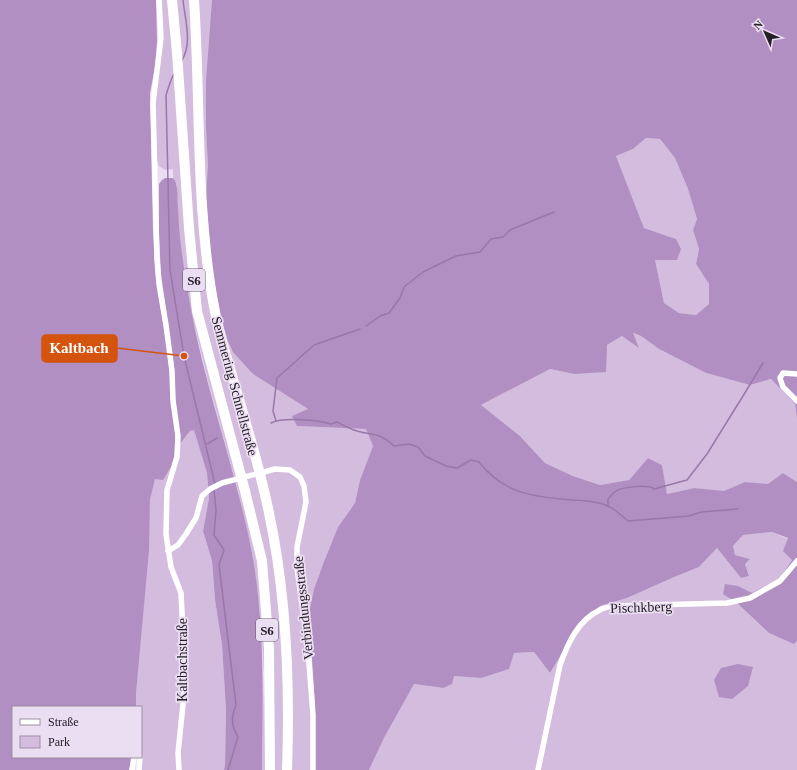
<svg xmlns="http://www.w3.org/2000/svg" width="797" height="770" viewBox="0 0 797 770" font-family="'Times New Roman',serif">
  <rect width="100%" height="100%" fill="#ebddf2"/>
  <g fill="#d3bcde">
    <polygon points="162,0 212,0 206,129 208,166 253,374 308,409 297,426 367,429 373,446 360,480 355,503 338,527 323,564 314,589 307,622 311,709 312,770 262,770 264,673 260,611 252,553 238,491 207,377 191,311 182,257 178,221 177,185 173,178 173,169 165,170 159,166 156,158 155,113 157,78 163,36"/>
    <polygon points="646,138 660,139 675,158 688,189 697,219 693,230 699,249 696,264 709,284 709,304 696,315 679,313 664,303 655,260 676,239 644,228 616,156 633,149"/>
    <polygon points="632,333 641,336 659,349 706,373 750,385 771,379 795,404 797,418 797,482 783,473 768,485 745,482 724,492 694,488 667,494 662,465 648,458 629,480 600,485 573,476 545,463 520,436 481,405 550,369 574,374 607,345 622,336 639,347"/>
    <path d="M194,429L207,472L209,498L203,531L212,561L215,600L222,645L226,710L225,765L224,770H141C142,749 141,728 141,707H136V694L144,600L150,500L155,478L190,431Z"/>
    <polygon points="772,532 788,539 792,560 779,579 751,594 738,586 737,603 769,633 794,643 797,641 797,770 369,770 385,736 413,684 443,688 454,676 481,678 514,653 534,652 550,673 581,621 600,606 627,598 672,578 699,567 717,548 741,578 749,576 745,564 750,559 735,555 733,546 743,535"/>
  </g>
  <g fill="#b18fc2" fill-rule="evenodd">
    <polygon points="0,0 156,0 157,42 155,67 150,93 153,232 156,278 167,347 175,428 176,448 172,465 163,480 155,479 150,500 149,550 136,694 136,707 13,707 13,757 133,757 129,770 0,770"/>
    <path d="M212,0H797V418L795,404L771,379L750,385L706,373L659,349L641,336L633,333L639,348L622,336L607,345L606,372L574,374L550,369L481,405L520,436L545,463L573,476L600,485L629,480L648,458L662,465L667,494L694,488L724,491L745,482L768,484L783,473L797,482V641L794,644L769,633L737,603L723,594L725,584L738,586L752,593L779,579L792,560L783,551L788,538L772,532L743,535L733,546L735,555L750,559L745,564L749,576L741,578L717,548L699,567L672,578L627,598L600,606L581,621L550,673L534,652L514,653L509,669L481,678L454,676L452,684L443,688L414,684L385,736L369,770H315V706L312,659L307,622L314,589L323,564L338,527L355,503L360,480L373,446L366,429L297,426L292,416L308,409L253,374L233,352L228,341L221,317L213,277L206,198L208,166L206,129V81ZM646,138L660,139L675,158L688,189L697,219L693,230L699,249L696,264L709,284V304L696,315L679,313L664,303L655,260H677L681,249L676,239L644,228L616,156L633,149Z"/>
    <path d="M165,178H173C179,184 177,198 178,207C179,241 185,275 191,309C206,391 236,470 252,553C265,624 263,698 262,770H224L225,765L226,710L222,645L215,600L212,561L203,531L209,498L207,473L194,430L190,431L180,444L175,395L174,367L161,274L159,237V184L162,180Z"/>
    <polygon points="738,664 753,667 748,686 732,699 719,697 714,680 721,668"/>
  </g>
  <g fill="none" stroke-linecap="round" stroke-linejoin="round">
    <g stroke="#9977a9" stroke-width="1.5">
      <path d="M181,62C193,44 185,20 183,0"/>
      <polyline points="174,74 171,80 166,95 170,270 184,356 215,484"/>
      <polyline points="366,326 380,316 389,313 400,298 404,287 423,272 456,256 480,252 491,239 503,237 510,230 554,212"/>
      <polyline points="276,421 273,411 277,378 314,345 360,329"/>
      <path d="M271,423C283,417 319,420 331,424L337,422C343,425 350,429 357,431C375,436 379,432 394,446L409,444L418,447L425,456L446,466L457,468L471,460L479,462C504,494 534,497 572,500C581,500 601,502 608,506C615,509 622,516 628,521L689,516L701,512L738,509"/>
      <polyline points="207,444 217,438"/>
      <path d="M214,490L216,510L214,535L224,550L219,565L236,705C231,717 231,725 238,737L228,770"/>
      <path d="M608,505V499C611,496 613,493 616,491C622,487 649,484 654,489L687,480L707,454L743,396L763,363"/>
    </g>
    <g stroke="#fff" stroke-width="5.5">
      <polyline points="159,0 161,38 153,103 157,259 159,284 166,325 172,371 173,401 178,436 177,457 167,490 166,534 171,567 181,593 182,613 185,685 178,753 179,770"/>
      <polyline points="797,374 783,373 780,378 783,387 797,401"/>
      <polyline points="168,551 178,545 186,534 196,518 202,496 210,489 222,483 275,469 290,470 300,477 304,486 306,502 297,547 297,568 308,650 313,715 313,770"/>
      <polyline points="132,770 134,757"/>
      <polyline points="139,770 140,757"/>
      <path d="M538,770L560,665C568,643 578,620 600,610C604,607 610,607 615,606L727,603L750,598L780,581L797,561"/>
    </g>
    <g stroke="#fff" stroke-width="10">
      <polyline points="172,0 177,53 189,228 197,311 245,491 262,561 269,649 270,770"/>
      <path d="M194,0C201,104 195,210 215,312C218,330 224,348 229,365C243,414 259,463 269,513C287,597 290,684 287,770"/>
    </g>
  </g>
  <g text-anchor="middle" stroke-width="3.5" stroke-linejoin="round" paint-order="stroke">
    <g fill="#ebddf2" stroke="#605965" stroke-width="1">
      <rect x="183" y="269" width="22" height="22" rx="3"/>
      <rect x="256" y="619" width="22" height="22" rx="3"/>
    </g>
    <g font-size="13" font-weight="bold" fill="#252028">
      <text x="194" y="285">S6</text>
      <text x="267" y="635">S6</text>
    </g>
    <g font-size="14" fill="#252028" stroke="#ebddf2">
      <text transform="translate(235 386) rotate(75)" y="5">Semmering Schnellstraße</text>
      <text transform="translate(641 607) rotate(-2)" y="5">Pischkberg</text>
      <text transform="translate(303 608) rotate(-96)" y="5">Verbindungsstraße</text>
      <text transform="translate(182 660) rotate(-90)" y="5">Kaltbachstraße</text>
    </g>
  </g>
  <path fill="none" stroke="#d4530f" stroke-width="1.5" d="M184 356L117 348"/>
  <circle fill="#d4530f" stroke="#ebddf2" stroke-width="1.5" cx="184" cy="356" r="4"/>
  <rect fill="#d4530f" stroke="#d4530f" stroke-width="1.5" x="42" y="335" width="75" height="27" rx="4"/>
  <g font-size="15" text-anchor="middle" font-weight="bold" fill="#fff">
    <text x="79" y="353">Kaltbach</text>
  </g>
  <rect x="12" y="706" width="130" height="52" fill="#ebddf2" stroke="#9c91a1"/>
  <rect x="20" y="719" width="20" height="6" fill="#ffffff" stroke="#9c91a1"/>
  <text x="48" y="726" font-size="12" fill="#252028">Straße</text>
  <rect x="20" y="736" width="20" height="12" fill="#d3bcde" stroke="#9c91a1"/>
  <text x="48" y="746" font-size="12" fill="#252028">Park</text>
  <g transform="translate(765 32) rotate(315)" stroke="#ebddf2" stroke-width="3" paint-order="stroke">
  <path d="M0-3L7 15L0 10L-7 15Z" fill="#252028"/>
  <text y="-6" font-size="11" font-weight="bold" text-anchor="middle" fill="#252028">N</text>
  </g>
</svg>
